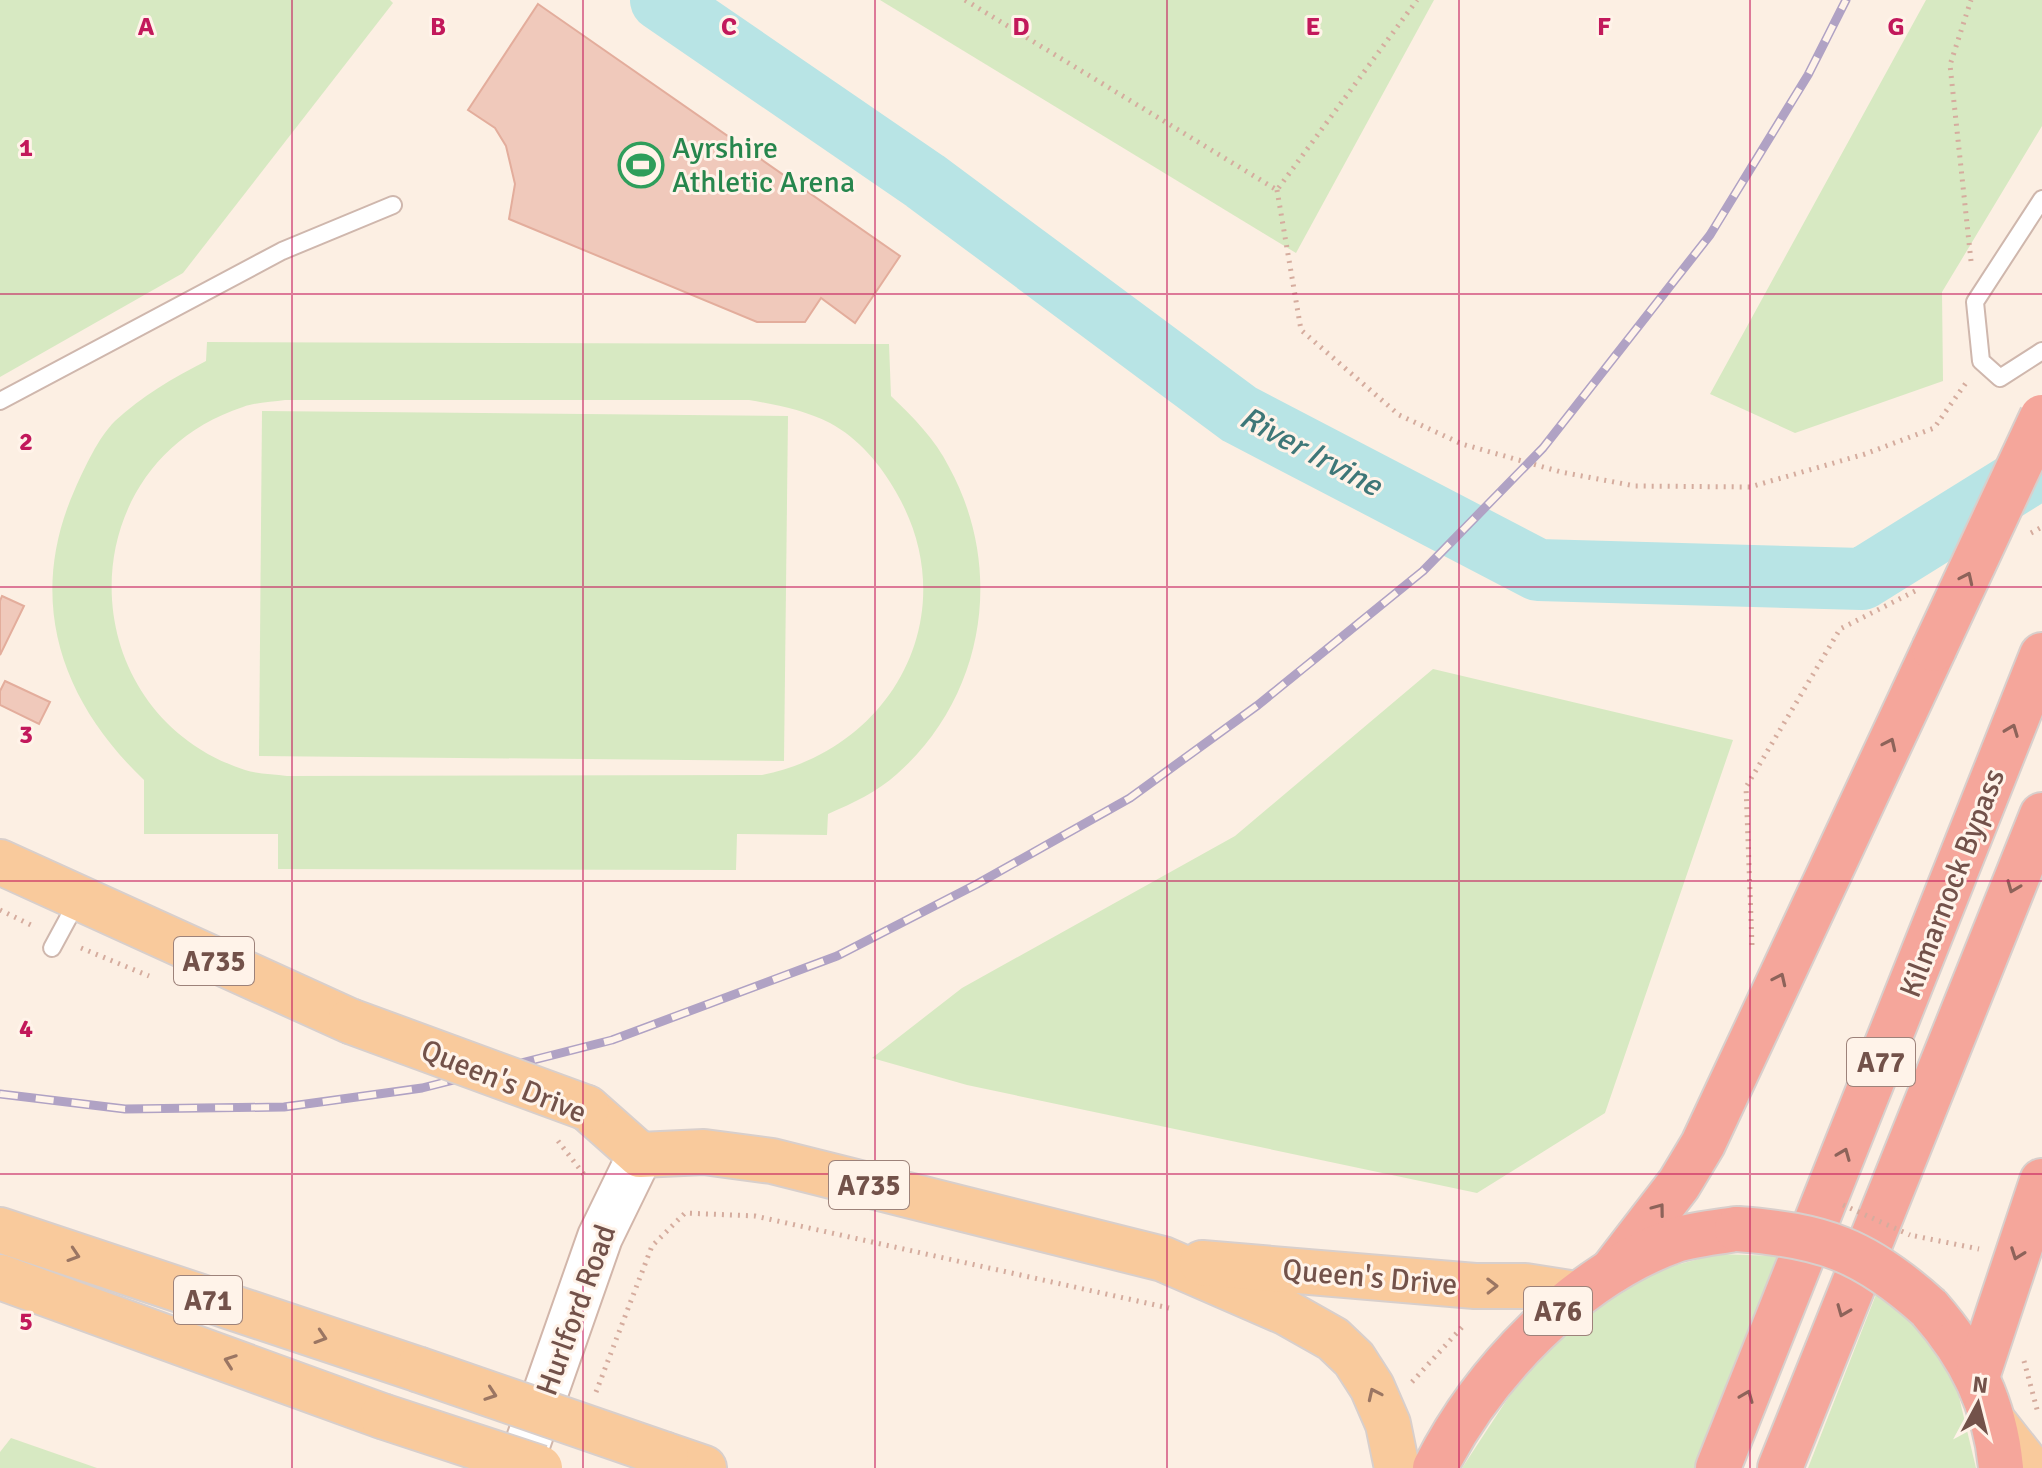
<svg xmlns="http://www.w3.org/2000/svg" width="2042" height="1468" viewBox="0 0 2042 1468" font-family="Signika,sans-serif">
  <rect width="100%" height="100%" fill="#fcefe3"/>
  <g fill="#d7e9c2" fill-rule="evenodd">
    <polygon points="0,0 390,0 393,3 183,273 0,377"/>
    <polygon points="880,0 1434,0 1296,253"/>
    <polygon points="1926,0 2042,0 2042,126 1942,292 1943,381 1795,433 1710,394"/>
    <path d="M207,342L889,344L891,396C913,417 935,439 949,467C1005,569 985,696 897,774C877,792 853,803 828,814L827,835L737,834L736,870L278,869V834H144V780C60,700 26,599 75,489C85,467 98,438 115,421C142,396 173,378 206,361ZM285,400H749C777,405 804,410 830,423C858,438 881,465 896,492C966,612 894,749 762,775L287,776C273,774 258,774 245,770C69,712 66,465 243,407C256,402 272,402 285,400Z"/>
    <polygon points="262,411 788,416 784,761 259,756"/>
    <polygon points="1433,669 1733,740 1605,1113 1477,1193 967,1085 872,1058 962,988 1235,836"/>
    <polygon points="1717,1254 1778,1256 1698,1468 1462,1468 1529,1366 1608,1295 1669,1267"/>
    <polygon points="1877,1292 1910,1315 1954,1376 1976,1468 1808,1468"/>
    <polygon points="11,1438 97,1468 0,1468 0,1452"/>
  </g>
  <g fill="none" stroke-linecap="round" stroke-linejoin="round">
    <polyline stroke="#b8e4e5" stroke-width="62" points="661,0 925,181 1239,414 1538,570 1862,579 2042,467"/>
  </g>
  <g fill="#f0c9bb" stroke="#e3ad9c" stroke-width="2">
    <polygon points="538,4 900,256 855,323 821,298 805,322 757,322 509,219 515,184 506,146 495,128 468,110"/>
    <polygon points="2,596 24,606 0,655 0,601"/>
    <polygon points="5,681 50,702 39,724 0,705 0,691"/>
  </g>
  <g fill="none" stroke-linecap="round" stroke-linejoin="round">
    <g stroke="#cfb7ad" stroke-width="20">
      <g id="lane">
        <polyline points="2042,199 1975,302 1981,361 2000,378 2042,351"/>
        <polyline points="0,401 282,251 393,205"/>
        <polyline points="52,948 78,900"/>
      </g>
    </g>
    <g stroke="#d2b6aa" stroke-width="48">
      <polyline id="secondary" points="519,1468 600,1237 640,1155"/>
    </g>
    <g stroke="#d8cfcc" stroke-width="48">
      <g id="primary">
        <polyline points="0,862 350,1021"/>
        <polyline points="587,1108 640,1155 704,1152 772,1161 1163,1259 1287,1313 1333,1339 1354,1359 1372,1387 1388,1424 1397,1468"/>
        <polyline points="0,1230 417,1369"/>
        <polyline points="1202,1263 1475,1286 1525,1286 1576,1294"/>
        <polyline points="0,1277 382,1416"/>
        <polyline points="1992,1420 2030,1468"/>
        <polyline points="666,1455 704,1468"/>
      </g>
    </g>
    <g stroke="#d8cfcc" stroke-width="48">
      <g id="highway">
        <polyline points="1612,1271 1679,1184 1703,1144 1934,649"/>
        <path d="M1929,1308C1971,1356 1995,1404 2001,1468"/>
        <polyline points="1977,1377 2042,1181"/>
        <path d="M1435,1468C1483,1373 1575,1276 1676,1240C1696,1234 1717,1232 1737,1229"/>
        <polyline points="1718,1468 2042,655"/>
        <polyline points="1780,1468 2042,815"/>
      </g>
    </g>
    <g stroke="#d5ac9e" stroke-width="5" stroke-dasharray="2 6" stroke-linecap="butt">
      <polyline points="965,0 1277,190 1417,0"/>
      <polyline points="1277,190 1301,330 1399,415 1462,444 1561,472 1635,486 1750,487 1865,454 1934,428 1968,380"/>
      <polyline points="1971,261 1950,65 1971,0"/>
      <polyline points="2031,533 2042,527"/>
      <polyline points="0,910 35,927"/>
      <polyline points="1752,945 1746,787 1840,629 1919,589"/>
      <polyline points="81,948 149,976"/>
      <polyline points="558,1141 586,1177"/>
      <polyline points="1915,1236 1979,1249"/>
      <polyline points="2024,1361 2038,1413"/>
      <polyline points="1412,1382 1464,1325"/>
      <polyline points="596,1392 652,1246 685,1213 755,1216 1169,1308"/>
    </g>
    <use href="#lane" stroke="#fff" stroke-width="16"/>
    <use href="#secondary" stroke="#fff" stroke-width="44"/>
    <use href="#primary" stroke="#f9ca9c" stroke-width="44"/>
    <use href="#highway" stroke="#f5a69b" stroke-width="44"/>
    <g stroke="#b0a2c4" stroke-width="9">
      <polyline id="rail" points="0,1094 125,1109 284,1107 422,1088 612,1040 837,956 977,884 1130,798 1258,705 1423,571 1543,448 1710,235 1808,75 1846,0"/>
    </g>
    <use href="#rail" stroke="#fff3e9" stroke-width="6" stroke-dasharray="18" stroke-linecap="butt"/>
    <g stroke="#d8cfcc" stroke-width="48" stroke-linecap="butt">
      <g id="primary-bridge">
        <polyline points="350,1021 587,1108"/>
        <polyline points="417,1369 666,1455"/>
        <polyline points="382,1416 540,1468"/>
      </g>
    </g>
    <g stroke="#d8cfcc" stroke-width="48" stroke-linecap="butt">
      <g id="highway-bridge">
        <polyline points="1934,649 2042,417"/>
        <path d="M1737,1229C1822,1235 1865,1250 1929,1308"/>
      </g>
    </g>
    <polyline stroke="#d5ac9e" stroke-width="5" stroke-dasharray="2 6" stroke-linecap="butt" points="1843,1205 1910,1235"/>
    <use href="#primary-bridge" stroke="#f9ca9c" stroke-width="44"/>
    <use href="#highway-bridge" stroke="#f5a69b" stroke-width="44"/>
  </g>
  <defs><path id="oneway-chevron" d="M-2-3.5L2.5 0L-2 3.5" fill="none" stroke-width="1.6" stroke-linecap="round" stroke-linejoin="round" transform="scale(2)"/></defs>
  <g stroke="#8d635a">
    <use href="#oneway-chevron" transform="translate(1967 578) rotate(-65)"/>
    <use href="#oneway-chevron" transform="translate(2012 730) rotate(-69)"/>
    <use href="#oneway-chevron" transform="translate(1890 744) rotate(-65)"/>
    <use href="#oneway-chevron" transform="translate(2013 887) rotate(112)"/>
    <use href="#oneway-chevron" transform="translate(1780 979) rotate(-65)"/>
    <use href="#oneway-chevron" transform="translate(1844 1154) rotate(-68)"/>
    <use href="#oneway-chevron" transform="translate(1659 1209) rotate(-53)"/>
    <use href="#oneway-chevron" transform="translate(2017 1254) rotate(110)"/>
    <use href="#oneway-chevron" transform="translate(1843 1311) rotate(112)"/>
    <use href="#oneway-chevron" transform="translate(1747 1396) rotate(-68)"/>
  </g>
  <g stroke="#9b7663">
    <use href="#oneway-chevron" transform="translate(74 1255) rotate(18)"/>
    <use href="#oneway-chevron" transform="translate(1492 1286) rotate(-1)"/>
    <use href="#oneway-chevron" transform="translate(321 1337) rotate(18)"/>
    <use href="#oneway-chevron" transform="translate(230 1361) rotate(-160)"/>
    <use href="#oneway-chevron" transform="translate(491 1394) rotate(19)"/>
    <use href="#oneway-chevron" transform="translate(1374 1394) rotate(-115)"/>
  </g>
  <path fill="none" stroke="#c2185b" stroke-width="2" stroke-opacity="0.55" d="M292,0V1468M583,0V1468M875,0V1468M1167,0V1468M1459,0V1468M1750,0V1468M0,294H2042M0,587H2042M0,881H2042M0,1174H2042"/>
  <defs>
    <g id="stadium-ring" transform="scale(2.3)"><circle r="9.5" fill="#fff3e9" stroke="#2e9e5b" stroke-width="1.5"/><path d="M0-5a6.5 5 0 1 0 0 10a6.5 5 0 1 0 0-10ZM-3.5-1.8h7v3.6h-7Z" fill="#2e9e5b"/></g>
  </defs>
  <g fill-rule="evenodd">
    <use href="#stadium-ring" x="641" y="165"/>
  </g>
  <g text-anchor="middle" stroke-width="6" stroke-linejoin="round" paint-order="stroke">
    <g fill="#fff3e9" stroke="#9d827a" stroke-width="2">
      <rect x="174" y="937" width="80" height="48" rx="6"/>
      <rect x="1847" y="1038" width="68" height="48" rx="6"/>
      <rect x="829" y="1161" width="80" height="48" rx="6"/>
      <rect x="174" y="1276" width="68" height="48" rx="6"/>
      <rect x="1524" y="1287" width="68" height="48" rx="6"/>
    </g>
    <g font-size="28" font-weight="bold" fill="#73524a">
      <text x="214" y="971">A735</text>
      <text x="1881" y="1072">A77</text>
      <text x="869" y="1195">A735</text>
      <text x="208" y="1310">A71</text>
      <text x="1558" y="1321">A76</text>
    </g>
    <g font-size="30" fill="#27864d" stroke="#fff3e9" text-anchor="start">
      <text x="672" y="158">Ayrshire<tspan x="672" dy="34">Athletic Arena</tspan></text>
    </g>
    <g font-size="30" fill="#73524a" stroke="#fff3e9">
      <text transform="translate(1952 883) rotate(-69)" y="10">Kilmarnock Bypass</text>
      <text transform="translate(504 1081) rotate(22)" y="10">Queen's Drive</text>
      <text transform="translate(1370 1277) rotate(5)" y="10">Queen's Drive</text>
      <text transform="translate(576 1310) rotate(-70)" y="10">Hurlford Road</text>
    </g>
    <g font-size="32" font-style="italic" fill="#3e7778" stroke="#fff3e9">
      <text transform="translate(1311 451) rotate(28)" y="11">River Irvine</text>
    </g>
  </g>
  <g font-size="26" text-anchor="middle" font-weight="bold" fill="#c2185b" stroke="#fff3e9" stroke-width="6" stroke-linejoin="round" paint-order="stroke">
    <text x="146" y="35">A</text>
    <text x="438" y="35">B</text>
    <text x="729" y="35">C</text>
    <text x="1021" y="35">D</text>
    <text x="1313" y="35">E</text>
    <text x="1604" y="35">F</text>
    <text x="1896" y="35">G</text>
    <text x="26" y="156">1</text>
    <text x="26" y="450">2</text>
    <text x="26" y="743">3</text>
    <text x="26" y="1037">4</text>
    <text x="26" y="1330">5</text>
  </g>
  <g transform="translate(1978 1404) rotate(7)" stroke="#fff3e9" stroke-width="6" paint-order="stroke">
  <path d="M0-6L14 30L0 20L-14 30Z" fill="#73524a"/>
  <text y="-12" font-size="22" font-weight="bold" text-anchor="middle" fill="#73524a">N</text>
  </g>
</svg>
